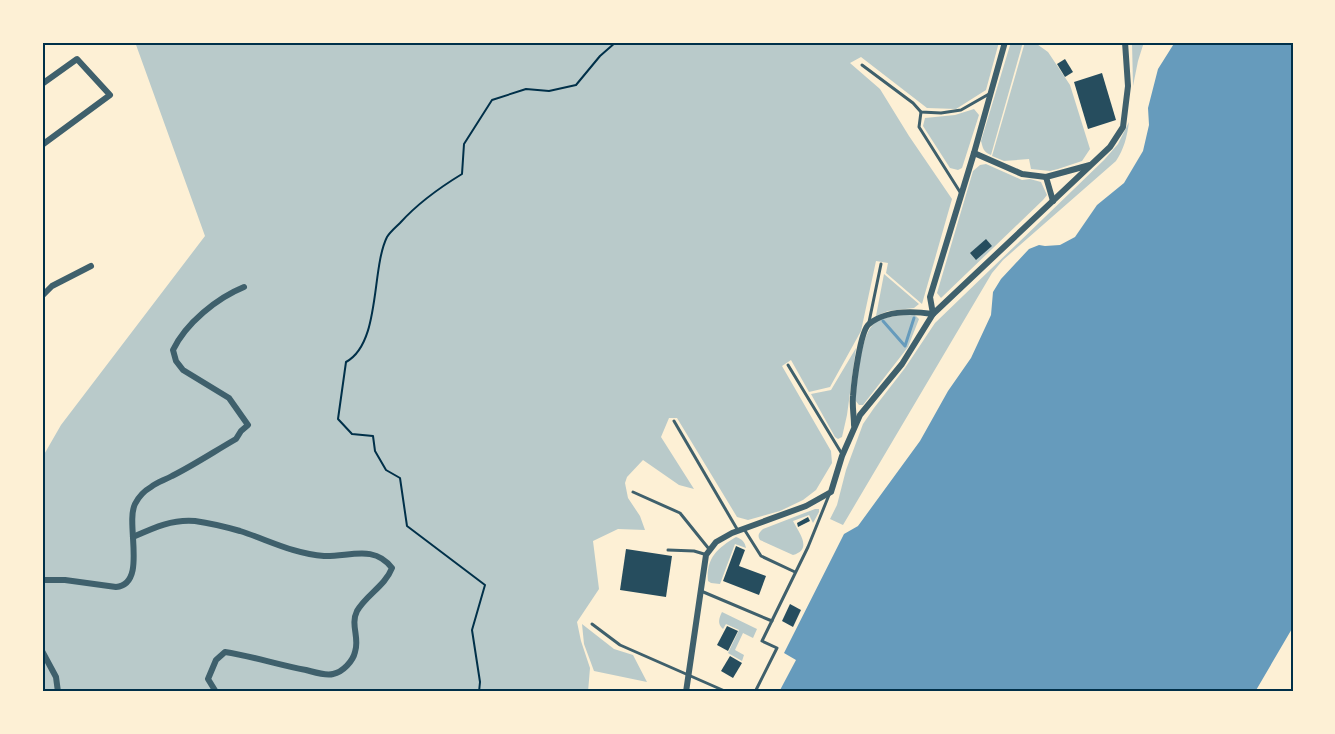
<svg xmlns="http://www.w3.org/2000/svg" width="1335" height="734" viewBox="0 0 1335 734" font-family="Raleway,sans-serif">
  <rect width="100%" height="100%" fill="#fdf0d5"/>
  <g fill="#b9caca">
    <polygon points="135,42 999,42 986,90 956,109 927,108 861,57 850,63 880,89 909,136 952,199 922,304 886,273 888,263 876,261 861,331 830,387 809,392 791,360 782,366 831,451 832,463 816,490 803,500 780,511 748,520 737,517 677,418 669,418 661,437 694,489 679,485 643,460 627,477 625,483 628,498 640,516 645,530 618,529 593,541 599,589 577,622 581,641 590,668 588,692 42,692 42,458 61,425 205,236"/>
    <path d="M1011,42H1023L991,155C983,152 983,148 981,141Z"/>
    <polygon points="1025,42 1034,42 1048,52 1070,85 1090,149 1082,161 1058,169 1050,171 1031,169 1029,159 1004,161 992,156"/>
    <polygon points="1132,42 1144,42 1138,61 1133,86"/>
    <polygon points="974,109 979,115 962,168 958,170 950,168 923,126 925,118 955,115"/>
    <path d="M1129,122C1127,137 1124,149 1116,161L1003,260L992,273L843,525L830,519L837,505L846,470L863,424L874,408L905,368L935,323L1104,160L1118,144Z"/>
    <polygon points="986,164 1022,180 1030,179 1041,182 1047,195 1043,200 941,298 937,293 973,171 980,165"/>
    <polygon points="884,274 919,304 914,308 888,311 876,316"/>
    <path d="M914,314L919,319L908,347L863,405H859L855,400C858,381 860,332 876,322C887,315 901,316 914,314Z"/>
    <polygon points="856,348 847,415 842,437 838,439 835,437 811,394 831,390"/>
    <path d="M815,509H819V512L813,523L809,515L793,521C799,533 813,549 793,555L760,540C757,535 759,533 763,529Z"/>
    <path d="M736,537C742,539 745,542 746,548L735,544L720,584L711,583L708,581C706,557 718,548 736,537Z"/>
    <path d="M722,612L757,629L753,638L743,633L735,650L744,655L742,661L728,653L739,630L726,624L723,629C717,624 719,618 722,612Z"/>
    <polygon points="582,624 614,649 633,655 647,682 594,671 584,644"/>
  </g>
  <polygon fill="#669bbc" points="1175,42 1293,42 1293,627 1255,692 779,692 796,660 784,653 844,534 858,526 920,441 948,391 971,358 991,315 993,292 1001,279 1029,249 1039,245 1045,246 1060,245 1075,237 1097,205 1124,183 1143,151 1149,125 1148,108 1158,69"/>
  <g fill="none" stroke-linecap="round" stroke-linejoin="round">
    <polyline stroke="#669bbc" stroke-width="3" points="883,321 905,346 914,318"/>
  </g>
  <g fill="#264d5e">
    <polygon points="1065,59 1073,72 1065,77 1057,64"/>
    <polygon points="1102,73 1116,120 1088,129 1074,82"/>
    <polygon points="986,239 992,246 976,260 970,253"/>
    <polygon points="808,517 810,521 798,527 797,523"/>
    <polygon points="736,546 745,550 739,566 766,576 759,595 723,581"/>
    <polygon points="626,549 672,556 666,597 620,590"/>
    <polygon points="790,604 801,610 793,627 782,621"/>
    <polygon points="727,626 738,631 728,651 717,645"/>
    <polygon points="730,656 742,663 733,678 721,671"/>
  </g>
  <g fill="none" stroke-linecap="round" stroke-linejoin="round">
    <path stroke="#003049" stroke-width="2" d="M479,692L480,682L472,630L485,585L407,526L400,478L386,470L375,451L373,436L352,434L338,419L346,362C381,343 371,269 387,237C390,232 396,227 400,223C418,203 439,188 462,174L464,144L492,100L526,89L549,91L576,85L600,56L616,42"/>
    <g stroke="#3f606c" stroke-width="3">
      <polyline points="862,65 913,103 921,112 941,113 961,110 989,94"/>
      <polyline points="921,112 919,127 960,192"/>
      <polyline points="869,322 881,264"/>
      <polyline points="788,365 842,454"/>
      <polyline points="674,421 737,529"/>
      <polyline points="633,492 680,513 709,549"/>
      <polyline points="744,529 761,556 795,572"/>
      <polyline points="668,550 694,551 704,554"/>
      <polyline points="701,591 772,621"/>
      <polyline points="592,624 620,645 727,692"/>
      <polyline points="755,692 777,648 762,641 808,547 829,495"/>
    </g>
    <g stroke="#3f606c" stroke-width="6">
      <polyline points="42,84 77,59 110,95 42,145"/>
      <polyline points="974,153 1022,174 1046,177 1090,165"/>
      <polyline points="1046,177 1053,201"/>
      <polyline points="42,296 52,286 91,266"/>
      <path d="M854,425C854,416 852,406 853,396C854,383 860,331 869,324C886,310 913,311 933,314L1110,147L1123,127L1128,86L1125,42"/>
      <path d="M133,537C153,528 172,519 195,521C209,523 226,527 240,531C268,540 294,554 324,556C349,557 374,544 392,568C385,586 366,595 357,611C350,625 360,638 355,652C353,661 343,672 333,674C325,676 314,672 306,670C278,665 252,656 225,652L216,660L208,679L216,692"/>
      <path d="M42,580H65L116,587C148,584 125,524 135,504C139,496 144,491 151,487C157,482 165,480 172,476C194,465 215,451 236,439L241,431L248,425L229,398L183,370L176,361L173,350C186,323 217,298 244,287"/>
      <polyline points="42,651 56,677 58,692"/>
      <polyline points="686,692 706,555 716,542 732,533 806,506 831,492 842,456 860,415 902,364 933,314 930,297 974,153 1005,42"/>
    </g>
  </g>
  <rect width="1335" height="734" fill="none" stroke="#fdf0d5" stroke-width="87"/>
  <rect x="44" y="44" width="1248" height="646" fill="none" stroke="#003049" stroke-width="2"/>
</svg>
